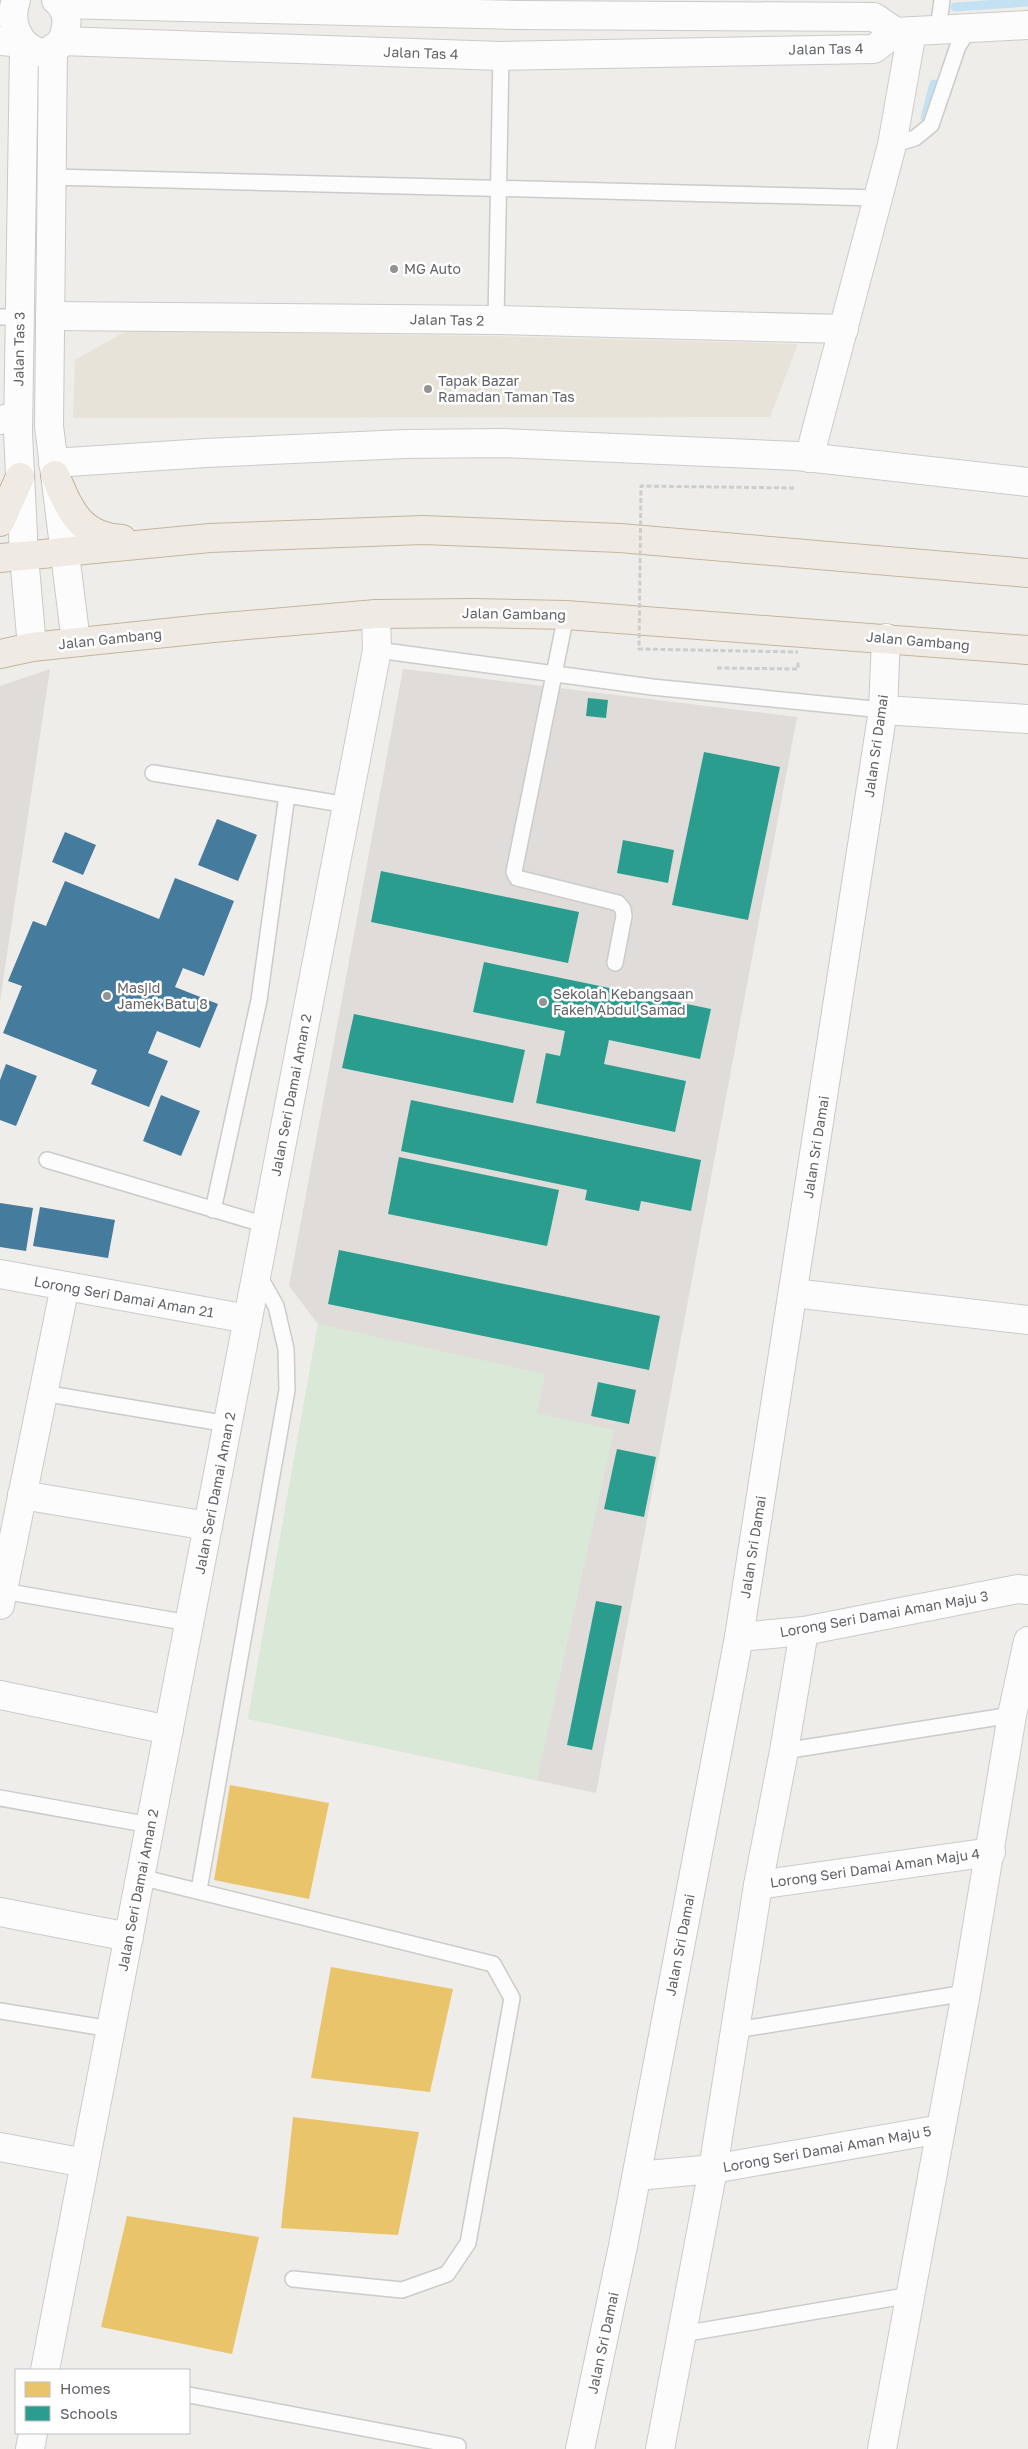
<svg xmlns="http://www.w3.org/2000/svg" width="1028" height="2449" viewBox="0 0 1028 2449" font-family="'Golos Text',sans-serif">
  <rect width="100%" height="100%" fill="#efedea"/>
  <polygon fill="#e7e3d9" points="126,331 489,336 798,344 770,417 73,418 75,360"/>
  <g fill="#dfdcd9">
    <polygon points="50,669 0,1001 0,686"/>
    <polygon points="403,669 797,717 596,1793 248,1719 318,1324 289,1286"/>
  </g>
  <polygon fill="#dae9d7" points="318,1324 545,1374 537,1413 614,1430 537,1780 248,1719"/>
  <g fill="#e9c46a">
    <polygon points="230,1785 329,1803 309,1899 214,1880"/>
    <polygon points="331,1967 453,1989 430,2092 311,2078"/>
    <polygon points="293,2117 419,2132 398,2235 281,2228"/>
    <polygon points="127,2216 259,2237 232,2354 101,2327"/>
  </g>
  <g fill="#2a9d8f">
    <polygon points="588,698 608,700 606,718 586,716"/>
    <polygon points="704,752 780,767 748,920 672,905"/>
    <polygon points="623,840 674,850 668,883 617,873"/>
    <polygon points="381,871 579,912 568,963 371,922"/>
    <polygon points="484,962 711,1009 700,1059 609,1040 604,1064 686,1081 675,1132 536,1103 546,1053 560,1056 565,1031 473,1012"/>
    <polygon points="354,1014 525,1050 513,1103 342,1068"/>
    <polygon points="411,1100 701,1160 691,1211 641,1201 639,1211 585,1200 587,1190 401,1151"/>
    <polygon points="399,1157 559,1190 547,1246 388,1214"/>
    <polygon points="339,1250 660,1316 649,1370 328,1304"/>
    <polygon points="598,1382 636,1390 629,1424 591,1416"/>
    <polygon points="617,1449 656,1457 644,1517 604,1509"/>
    <polygon points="596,1601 622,1606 592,1750 567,1745"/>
  </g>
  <g fill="#457b9d">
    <polygon points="217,819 257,835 238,881 198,865"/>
    <polygon points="65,832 96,845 83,875 52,862"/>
    <polygon points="175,878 234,901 204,976 183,968 175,987 218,1004 200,1048 157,1031 148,1053 168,1061 149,1107 91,1084 97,1070 3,1033 22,986 8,981 33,921 46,926 65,881 159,919"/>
    <polygon points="6,1064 37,1076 16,1126 0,1120 0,1080"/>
    <polygon points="161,1095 200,1111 181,1156 143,1141"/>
    <polygon points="0,1203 33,1208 26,1251 0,1247"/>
    <polygon points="40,1207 115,1220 108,1258 33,1246"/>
  </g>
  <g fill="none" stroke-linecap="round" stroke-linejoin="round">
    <g stroke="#c4e1f3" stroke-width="9">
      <polyline points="955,7 1028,2"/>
      <polyline points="925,118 934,84"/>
    </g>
    <g stroke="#cbcbca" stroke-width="18">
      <g id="lane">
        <polyline points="938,30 942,0"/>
        <polyline points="892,145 915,138 931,125 958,46 970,28"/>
        <polyline points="52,177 877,198"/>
        <polyline points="0,317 20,317"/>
        <polyline points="496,320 501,56"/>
        <polyline points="566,615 514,872 517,878 618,903 623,909 624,916 615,963"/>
        <polyline points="377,650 652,687 883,710"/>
        <polyline points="153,773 348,805"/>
        <polyline points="47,1160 266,1225"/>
        <polyline points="213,1210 259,1000 287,795"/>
        <polyline points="43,1393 228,1424"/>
        <polyline points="3,1591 189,1623"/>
        <polyline points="784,1751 1012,1715"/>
        <polyline points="0,1798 150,1825"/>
        <polyline points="140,1877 493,1964 512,1998 468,2243 447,2274 402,2290 293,2279"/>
        <polyline points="199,1890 287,1390 286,1349 276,1306 258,1274"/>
        <polyline points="0,2011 111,2029"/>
        <polyline points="736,2030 966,1993"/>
        <polyline points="682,2334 911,2295"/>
        <polyline points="189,2395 458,2446 457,2449"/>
      </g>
    </g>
    <g stroke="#cbcbca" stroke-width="30">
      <g id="street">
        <polyline points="60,4 518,15 874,17 896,32"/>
        <polyline points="896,32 1028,25"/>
        <polyline points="0,41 13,42"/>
        <polyline points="61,41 501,56 874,49 896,32"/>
        <polyline points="50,316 496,320 844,329"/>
        <polyline points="0,420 18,416"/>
        <polyline points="809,458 892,145 912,31"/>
        <polyline points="53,463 206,453 405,444 504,443 797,456 1028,482"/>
        <polyline points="883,710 1028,719"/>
        <polyline points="0,1274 248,1319"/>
        <polyline points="793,1293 1028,1320"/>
        <polyline points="22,1495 208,1526"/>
        <polyline points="0,1605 65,1286"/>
        <polyline points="739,1637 804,1631 1018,1589 1028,1590"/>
        <polyline points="0,1695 169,1730"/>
        <polyline points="758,1885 991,1852"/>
        <polyline points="0,1912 129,1937"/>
        <polyline points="0,2147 85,2163"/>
        <polyline points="637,2176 713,2169 941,2129"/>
        <polyline points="45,2370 377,650 376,614"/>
        <polyline points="30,2449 33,2433"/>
        <polyline points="660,2449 713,2169 758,1885 784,1751 804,1631"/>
        <polyline points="882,2449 966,1993 1012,1715 1028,1641"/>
      </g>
    </g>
    <g stroke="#c9c9c9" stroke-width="30">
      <g id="secondary">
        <path d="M16,0C0,44 58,78 66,27C68,16 64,7 56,0"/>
        <polyline points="53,48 49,426 76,642"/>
        <polyline points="24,51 18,433 24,556 32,647"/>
        <polyline points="580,2449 623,2246 739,1637 883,710 886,638"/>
      </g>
    </g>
    <g stroke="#c4b59a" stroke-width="30">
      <g id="highway">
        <path d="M55,475C70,510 79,536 122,539"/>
        <polyline points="0,522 20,477"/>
        <polyline points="0,558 210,538 423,530 620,538 1028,573"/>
        <polyline points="0,654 32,647 213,628 376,614 472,613 566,615 1028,650"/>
      </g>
    </g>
    <polyline stroke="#cbcecc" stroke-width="3" stroke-dasharray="5 2.5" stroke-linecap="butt" points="717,668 798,669 798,662"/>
    <use href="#lane" stroke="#fdfcfc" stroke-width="15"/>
    <use href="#street" stroke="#fdfcfc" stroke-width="28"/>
    <use href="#secondary" stroke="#fdfcfc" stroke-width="28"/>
    <use href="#highway" stroke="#efebe4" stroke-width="28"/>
    <polyline stroke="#cbcecc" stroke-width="3" stroke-dasharray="5 2.5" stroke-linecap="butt" points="794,488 641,486 639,649 798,652"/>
  </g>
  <g fill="#929395" stroke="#fff" stroke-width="2">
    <circle cx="394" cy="269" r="5"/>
    <circle cx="428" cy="389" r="5"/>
    <circle cx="107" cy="996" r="5"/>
    <circle cx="543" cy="1002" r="5"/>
  </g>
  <g text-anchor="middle" stroke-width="5" stroke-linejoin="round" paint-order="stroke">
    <g font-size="14" fill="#606367" stroke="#fff">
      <text transform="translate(826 49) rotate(-1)" y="5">Jalan Tas 4</text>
      <text transform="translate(421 53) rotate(2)" y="5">Jalan Tas 4</text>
      <text transform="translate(447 320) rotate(1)" y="5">Jalan Tas 2</text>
      <text transform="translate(19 349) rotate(-89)" y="5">Jalan Tas 3</text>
      <text transform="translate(514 614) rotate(1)" y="5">Jalan Gambang</text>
      <text transform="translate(110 639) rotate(-6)" y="5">Jalan Gambang</text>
      <text transform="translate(918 641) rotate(5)" y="5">Jalan Gambang</text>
      <text transform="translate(876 746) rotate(-82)" y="5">Jalan Sri Damai</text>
      <text transform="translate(291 1095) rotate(-79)" y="5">Jalan Seri Damai Aman 2</text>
      <text transform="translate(816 1147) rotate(-81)" y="5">Jalan Sri Damai</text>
      <text transform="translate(124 1297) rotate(10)" y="5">Lorong Seri Damai Aman 21</text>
      <text transform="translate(215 1493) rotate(-79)" y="5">Jalan Seri Damai Aman 2</text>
      <text transform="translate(753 1547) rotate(-81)" y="5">Jalan Sri Damai</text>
      <text transform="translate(884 1614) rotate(-10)" y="5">Lorong Seri Damai Aman Maju 3</text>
      <text transform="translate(875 1868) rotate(-8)" y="5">Lorong Seri Damai Aman Maju 4</text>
      <text transform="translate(138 1890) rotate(-79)" y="5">Jalan Seri Damai Aman 2</text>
      <text transform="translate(680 1945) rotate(-79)" y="5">Jalan Sri Damai</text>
      <text transform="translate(827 2149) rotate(-10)" y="5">Lorong Seri Damai Aman Maju 5</text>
      <text transform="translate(603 2343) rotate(-78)" y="5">Jalan Sri Damai</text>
    </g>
    <g font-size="14" fill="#606367" stroke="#fff" text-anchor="start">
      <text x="404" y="274">MG Auto</text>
      <text x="438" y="386">Tapak Bazar<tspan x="438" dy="16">Ramadan Taman Tas</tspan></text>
      <text x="117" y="993">Masjid<tspan x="117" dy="16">Jamek Batu 8</tspan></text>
      <text x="553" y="999">Sekolah Kebangsaan<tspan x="553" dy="16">Fakeh Abdul Samad</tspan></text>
    </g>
  </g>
  <rect x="15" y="2369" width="175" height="65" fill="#ffffff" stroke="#bfc1c2"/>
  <rect x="25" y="2382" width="25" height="15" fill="#e9c46a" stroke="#bfc1c2"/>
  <text x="60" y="2394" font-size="15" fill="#606367">Homes</text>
  <rect x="25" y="2406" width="25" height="15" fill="#2a9d8f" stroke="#bfc1c2"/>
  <text x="60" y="2419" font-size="15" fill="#606367">Schools</text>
</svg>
